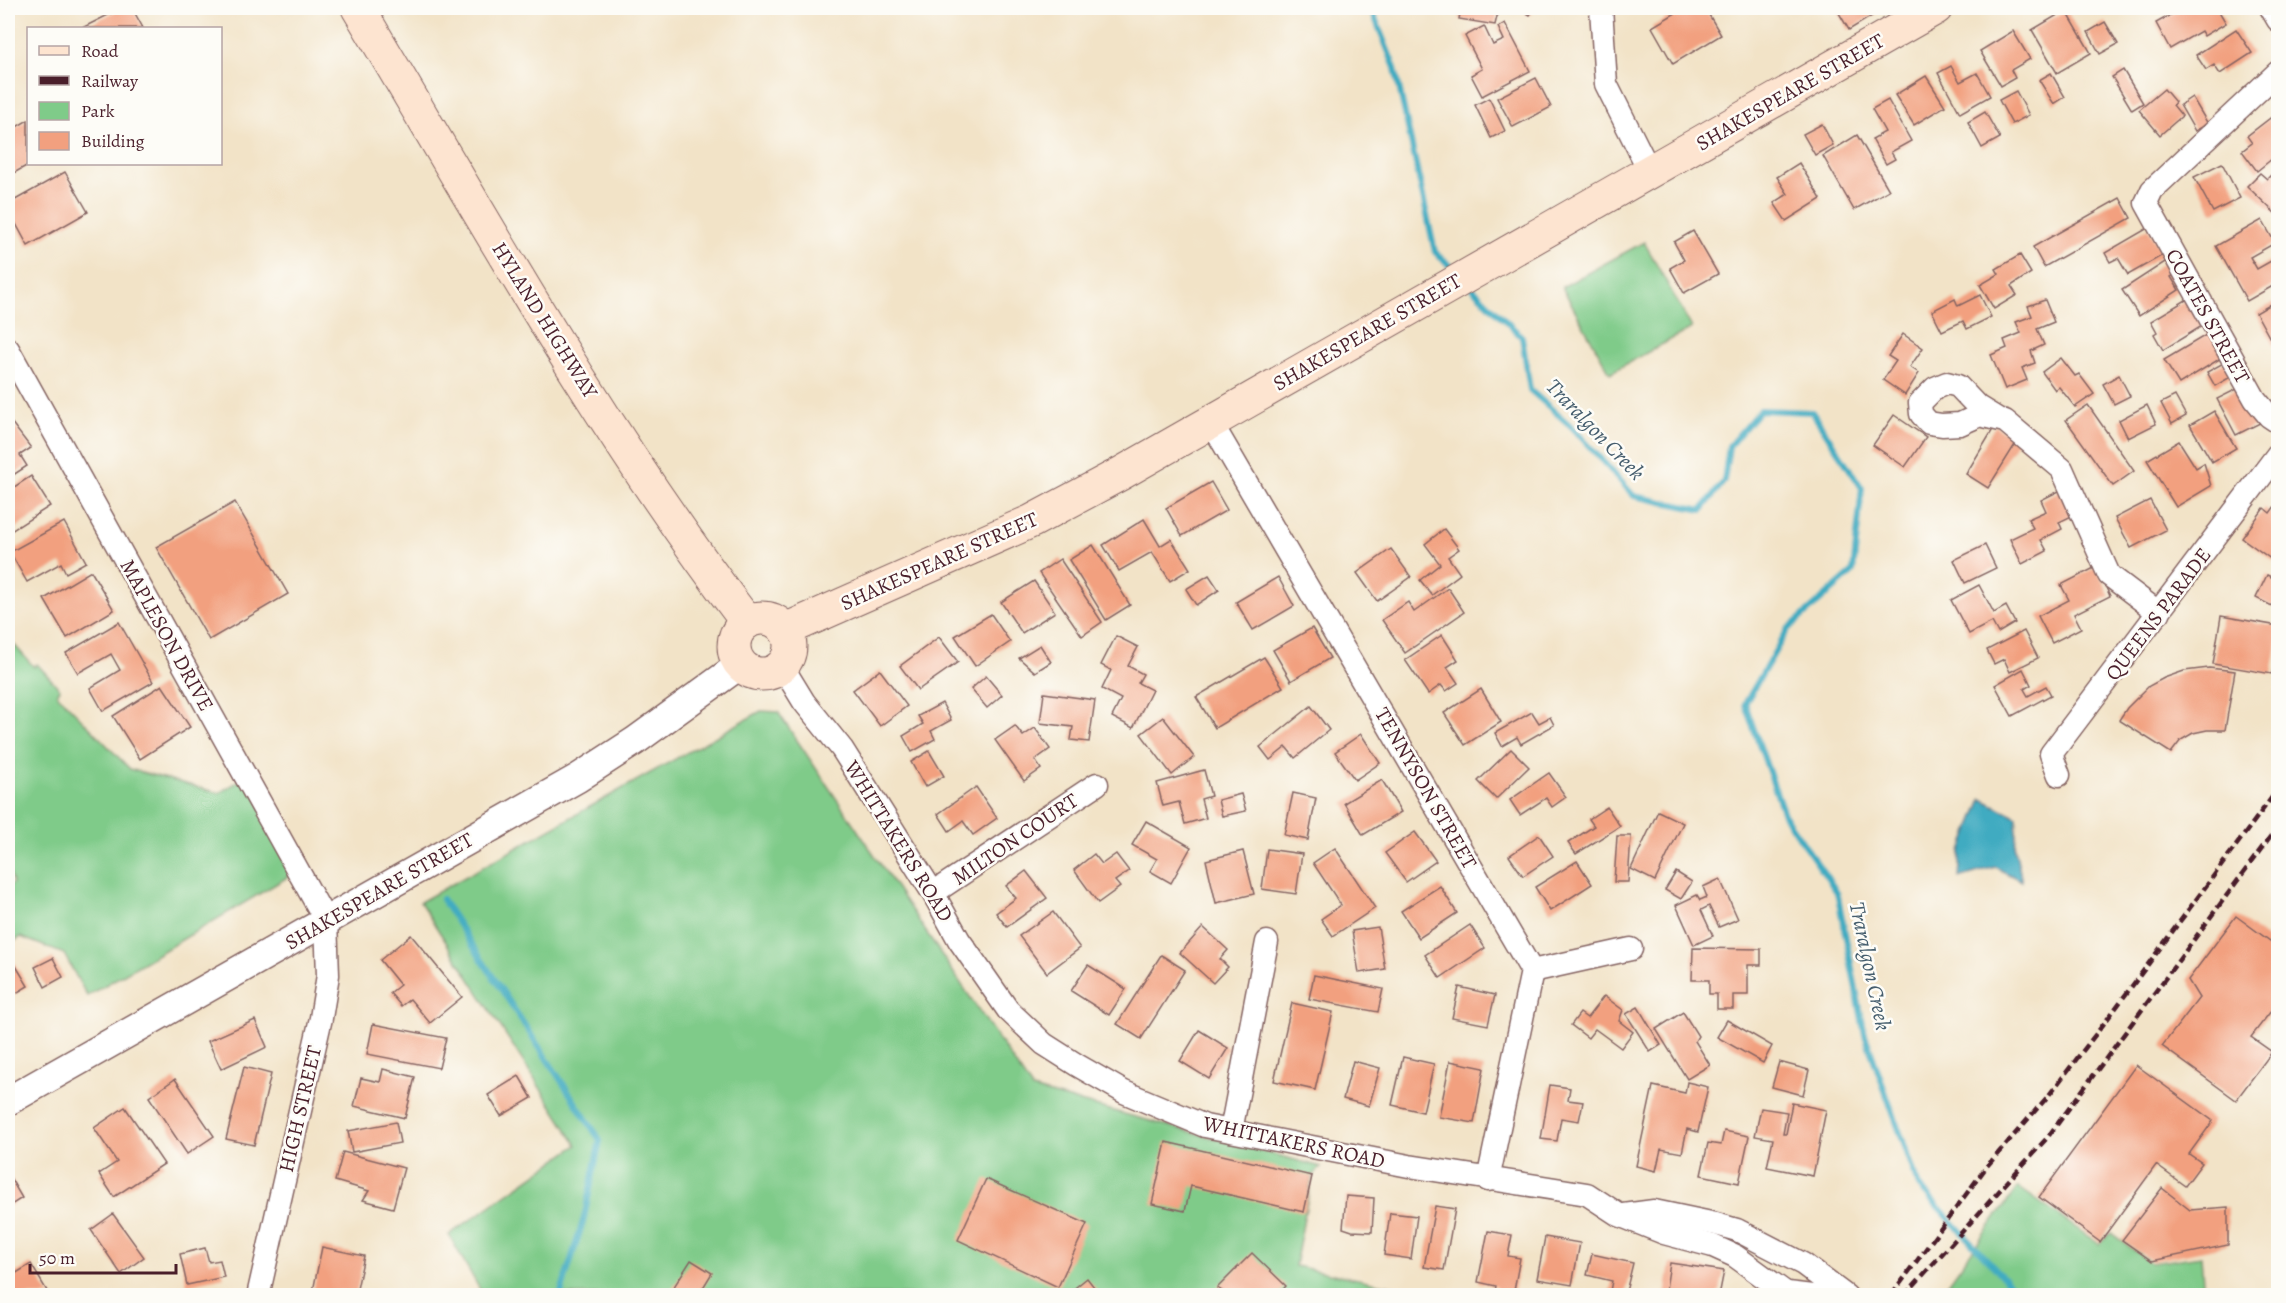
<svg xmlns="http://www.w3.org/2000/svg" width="2286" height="1303" viewBox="0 0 2286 1303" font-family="Alegreya,serif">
  <rect width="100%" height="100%" fill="#fdfcf7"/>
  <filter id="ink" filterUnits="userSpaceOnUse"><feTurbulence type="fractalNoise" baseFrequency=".0167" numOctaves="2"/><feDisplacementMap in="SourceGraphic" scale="12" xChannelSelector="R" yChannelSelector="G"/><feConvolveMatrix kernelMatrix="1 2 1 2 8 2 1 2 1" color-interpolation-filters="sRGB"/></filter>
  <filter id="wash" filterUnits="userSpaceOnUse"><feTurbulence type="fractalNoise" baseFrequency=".008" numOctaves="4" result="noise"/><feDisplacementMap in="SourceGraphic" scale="24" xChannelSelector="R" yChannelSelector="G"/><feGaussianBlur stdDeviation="1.35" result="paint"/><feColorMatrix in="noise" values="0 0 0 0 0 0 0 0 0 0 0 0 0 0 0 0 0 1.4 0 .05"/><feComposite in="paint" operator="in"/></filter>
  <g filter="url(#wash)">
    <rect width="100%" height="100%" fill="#f2e3c7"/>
    <g fill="#7fcb89" stroke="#64755a" stroke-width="1.5">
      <polygon points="1644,242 1692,328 1610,373 1562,287"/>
      <polygon points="8,638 34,667 37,664 60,689 57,694 130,769 219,793 246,777 298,871 87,996 64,954 21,937 8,944 8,887 13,883 8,866"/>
      <polygon points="761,711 778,712 1032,1089 1321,1167 1312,1176 1295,1266 1435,1295 483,1295 449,1235 577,1145 420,902"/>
      <polygon points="2018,1187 2099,1244 2111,1233 2151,1263 2201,1256 2204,1295 1940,1295"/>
    </g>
    <polygon fill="#41abc1" stroke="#466576" stroke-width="1.5" points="1982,799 2017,817 2015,849 2022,881 1995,867 1959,878 1961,851"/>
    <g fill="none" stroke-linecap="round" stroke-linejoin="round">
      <g stroke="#41abc1" stroke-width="6">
        <polyline points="1371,8 1395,68 1435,252 1455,271"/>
        <polyline points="1469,285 1522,337 1530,390 1572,427 1634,496 1702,510 1724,481 1729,446 1760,410 1812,412 1862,488 1853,572 1788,629 1745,704 1785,817 1837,892 1865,1035 1919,1186 2021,1296"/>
        <polyline points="442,899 600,1140 584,1218 560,1296"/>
      </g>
    </g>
    <g id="blocks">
      <g fill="#f2a07f">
        <polygon points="122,8 132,8 143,28 82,28"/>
        <polygon points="1461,8 1499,8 1495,25 1459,19"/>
        <polygon points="1518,8 1535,8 1530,15"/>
        <polygon points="1684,8 1705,8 1721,35 1673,64 1652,27"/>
        <polygon points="1836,8 1885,8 1849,30"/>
        <polygon points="2183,8 2217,8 2226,23 2204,36 2201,31 2170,49 2156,23"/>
        <polygon points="2066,10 2091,53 2057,73 2032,30"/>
        <polygon points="2105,22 2118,44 2100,54 2088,32"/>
        <polygon points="1505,23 1530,71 1482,96 1471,75 1482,69 1465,36 1484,26 1493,45 1504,40 1498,27"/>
        <polygon points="2236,29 2252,53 2220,74 2214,65 2206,70 2196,55"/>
        <polygon points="2013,31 2030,59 2011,70 2015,78 2001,86 1980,51"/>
        <polygon points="1951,66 1960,82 1977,73 1990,96 1960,113 1938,73"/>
        <polygon points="2123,70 2143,103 2132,110 2112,77"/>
        <polygon points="2051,73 2065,97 2054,104 2039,80"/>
        <polygon points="1926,76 1945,106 1914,125 1895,95"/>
        <polygon points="1536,78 1551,107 1513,127 1497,98"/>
        <polygon points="2164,89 2175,102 2173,105 2182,116 2160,135 2139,110"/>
        <polygon points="2016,91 2029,115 2012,124 1999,100"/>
        <polygon points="2192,97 2208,124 2195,131 2180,105"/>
        <polygon points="1489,98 1505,131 1491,138 1475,105"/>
        <polygon points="1888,100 1911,141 1891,152 1895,159 1886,164 1872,139 1885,132 1872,109"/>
        <polygon points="1985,112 2000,138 1982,148 1968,122"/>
        <polygon points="2278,112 2278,154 2257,171 2242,151 2252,143 2247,136"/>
        <polygon points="28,120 28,165 14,173 8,162 8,132"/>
        <polygon points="1822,124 1833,145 1815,155 1803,134"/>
        <polygon points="1857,135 1889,190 1854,210 1823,156"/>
        <polygon points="1799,163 1821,199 1786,221 1774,203 1788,194 1777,177"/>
        <polygon points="2222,163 2240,198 2213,212 2194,177"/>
        <polygon points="2277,169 2278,170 2278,216 2247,186 2260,173 2267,179"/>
        <polygon points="65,172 88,212 28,246 8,209 8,204"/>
        <polygon points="2120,198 2131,218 2044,267 2033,247"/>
        <polygon points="2262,220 2275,243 2250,257 2257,269 2278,257 2278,283 2247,301 2216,246"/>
        <polygon points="2148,228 2163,255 2128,275 2118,258 2110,262 2105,253"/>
        <polygon points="1693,231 1718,274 1684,293 1670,268 1684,260 1674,242"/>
        <polygon points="2020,255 2031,273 2011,286 2017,295 1994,309 1980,285 1999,274 1996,269"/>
        <polygon points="2168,260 2177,273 2171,277 2179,290 2139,316 2122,290"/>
        <polygon points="1980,295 1991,317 1967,329 1963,321 1942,331 1932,311 1955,299 1958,306"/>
        <polygon points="2191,297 2207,323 2163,350 2154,334 2157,332 2151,321"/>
        <polygon points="2045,300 2054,322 2037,329 2044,345 2031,351 2035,363 2022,368 2027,380 2005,389 1991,355 2007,348 2004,340 2021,333 2016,322 2032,316 2028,306"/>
        <polygon points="2278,300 2278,353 2256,313"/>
        <polygon points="2211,332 2226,355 2179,384 2164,360"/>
        <polygon points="1903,334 1923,348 1910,367 1919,373 1905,395 1883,380 1896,361 1888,356"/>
        <polygon points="2061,358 2075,376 2079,374 2094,394 2075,407 2059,387 2055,390 2042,372"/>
        <polygon points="2227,361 2234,375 2215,386 2207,372"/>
        <polygon points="2119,375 2130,396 2114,404 2103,384"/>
        <polygon points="2241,387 2260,423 2236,435 2217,399"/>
        <polygon points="2175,396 2186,416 2172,424 2161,403"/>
        <polygon points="2088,405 2134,471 2113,486 2066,420"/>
        <polygon points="2147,405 2156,424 2128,438 2119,420"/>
        <polygon points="2214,411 2236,448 2212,462 2190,425"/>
        <polygon points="1894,415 1926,437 1905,467 1873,445"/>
        <polygon points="8,418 31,448 20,455 27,466 10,477 8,475"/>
        <polygon points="1995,426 2018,440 1988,488 1966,474"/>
        <polygon points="2179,441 2196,468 2204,463 2211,486 2176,507 2147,460"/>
        <polygon points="31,476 50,506 8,533 8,491"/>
        <polygon points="1211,482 1227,510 1182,536 1166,508"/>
        <polygon points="2067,487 2080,512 2059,522 2062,529 2041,540 2047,551 2022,564 2010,539 2033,528 2028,519 2046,511 2041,500"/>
        <polygon points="2150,500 2166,530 2131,548 2115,518"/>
        <polygon points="235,502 288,594 209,640 156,547"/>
        <polygon points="2278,502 2278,558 2275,562 2242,538 2264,508 2270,513"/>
        <polygon points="1144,519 1160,546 1171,539 1190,569 1170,581 1152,552 1119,571 1103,545"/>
        <polygon points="64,522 86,562 66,573 61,563 27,582 10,552"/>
        <polygon points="1444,529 1459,549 1448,557 1460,574 1432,595 1420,580 1440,564 1425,544"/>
        <polygon points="1093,545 1130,605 1106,620 1069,560"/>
        <polygon points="1985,545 1996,568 1965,583 1954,560"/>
        <polygon points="1391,549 1411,577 1377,601 1357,573"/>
        <polygon points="1060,559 1102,622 1082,636 1039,573"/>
        <polygon points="2096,567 2110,596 2074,614 2081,628 2052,643 2038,616 2069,600 2061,585"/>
        <polygon points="91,571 114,610 67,638 44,599"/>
        <polygon points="1209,575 1219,590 1196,605 1186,589"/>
        <polygon points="2267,575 2278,580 2278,609 2256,598"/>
        <polygon points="1278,577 1294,606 1253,630 1236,602"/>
        <polygon points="1034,581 1055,612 1022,633 1001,602"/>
        <polygon points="1979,585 1994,613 2006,606 2015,623 1998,633 1992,622 1969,634 1951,600"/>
        <polygon points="1448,588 1464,612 1405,653 1382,620 1408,602 1414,612"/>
        <polygon points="991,614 1010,642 975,666 955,636"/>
        <polygon points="2221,616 2278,626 2278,640 2272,674 2213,664"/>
        <polygon points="119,622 153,682 103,711 90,688 120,670 111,654 78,673 66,653"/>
        <polygon points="1312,628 1330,658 1291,681 1273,650"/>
        <polygon points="2024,631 2038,658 2010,672 2004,659 1994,664 1987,650"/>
        <polygon points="1442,635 1458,660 1447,667 1458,683 1446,691 1441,685 1428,694 1405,660"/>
        <polygon points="1116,636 1138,647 1128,666 1143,674 1138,683 1152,690 1133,728 1112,717 1121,699 1102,689 1111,670 1101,665"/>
        <polygon points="939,637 958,662 918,690 900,666"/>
        <polygon points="1040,645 1051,662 1035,672 1019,658"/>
        <polygon points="1264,657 1283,687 1215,728 1196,697"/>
        <polygon points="2209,668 2235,671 2225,730 2207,730 2193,733 2181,740 2171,753 2119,720 2127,708 2149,686 2164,678 2184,671"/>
        <polygon points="2023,669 2031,685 2024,689 2028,696 2046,686 2051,695 2012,716 1995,685"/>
        <polygon points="880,670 907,706 880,726 853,690"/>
        <polygon points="986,676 1002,695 987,708 971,689"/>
        <polygon points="162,685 190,727 140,759 113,716"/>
        <polygon points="1481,689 1501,722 1465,745 1444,713"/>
        <polygon points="1044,693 1095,700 1089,742 1071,740 1073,727 1040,723"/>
        <polygon points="942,703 951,720 931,731 935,739 912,752 903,736 923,724 918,716"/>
        <polygon points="1311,706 1329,730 1295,758 1286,747 1270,760 1260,747"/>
        <polygon points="1532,712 1539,723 1550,717 1554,725 1521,744 1517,737 1502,746 1495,733"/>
        <polygon points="1163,717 1194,757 1172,775 1141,734"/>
        <polygon points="1015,726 1023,736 1035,728 1050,749 1035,760 1041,769 1024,781 995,740"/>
        <polygon points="1361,734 1380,763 1355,780 1335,752"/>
        <polygon points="1511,749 1529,767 1496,799 1478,781"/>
        <polygon points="929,751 944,776 925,787 911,762"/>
        <polygon points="1204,770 1211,796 1201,799 1206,818 1185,824 1179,802 1163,806 1157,783"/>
        <polygon points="1549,773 1566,797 1552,807 1546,798 1520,815 1510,800"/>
        <polygon points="1382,780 1401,812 1363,835 1344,803"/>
        <polygon points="976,787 997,818 973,835 963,821 949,831 938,814"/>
        <polygon points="1293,793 1316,798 1308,840 1284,835"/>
        <polygon points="1241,794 1246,811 1222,816 1218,800"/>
        <polygon points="1607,807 1620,826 1576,854 1568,843 1594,826 1589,819"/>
        <polygon points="1658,811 1683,823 1655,881 1631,869"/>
        <polygon points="1146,821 1191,847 1171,883 1150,871 1157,859 1132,845"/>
        <polygon points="1415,832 1436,861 1406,882 1385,853"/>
        <polygon points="1539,835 1553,856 1523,876 1509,856"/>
        <polygon points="1617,836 1631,836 1628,882 1614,882"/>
        <polygon points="1335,848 1375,908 1333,936 1321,919 1341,905 1313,863"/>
        <polygon points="1267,849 1302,854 1296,894 1262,889"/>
        <polygon points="1243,851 1254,894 1216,903 1206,860"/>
        <polygon points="1094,854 1102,864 1116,854 1129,871 1115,881 1120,887 1098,903 1074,870"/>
        <polygon points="1577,861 1592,884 1550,911 1535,887"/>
        <polygon points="1026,871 1047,898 1007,927 996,913 1016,898 1006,886"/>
        <polygon points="1676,872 1692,882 1681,899 1665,890"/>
        <polygon points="1720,879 1738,919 1719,927 1709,906 1701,910 1713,936 1694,945 1676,905 1697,895 1700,900 1707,897 1703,887"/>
        <polygon points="1440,886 1457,913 1419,938 1401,911"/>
        <polygon points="1053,912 1080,948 1047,973 1019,936"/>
        <polygon points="2236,916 2278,947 2278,1002 2251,1037 2272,1052 2236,1100 2162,1046 2199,998 2188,980"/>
        <polygon points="1470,925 1485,948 1440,978 1425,955"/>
        <polygon points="1203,927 1228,950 1220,959 1228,967 1213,983 1180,953"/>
        <polygon points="1378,927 1385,969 1359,973 1352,931"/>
        <polygon points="411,935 462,997 430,1023 410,999 401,1006 390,993 400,985 380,960"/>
        <polygon points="1693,948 1761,949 1761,965 1748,965 1748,995 1733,995 1733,1009 1717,1009 1717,994 1709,994 1709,980 1692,980"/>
        <polygon points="1161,955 1185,970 1141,1039 1117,1024"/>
        <polygon points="53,958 63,977 45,987 35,967"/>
        <polygon points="13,961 28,986 8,998 8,964"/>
        <polygon points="1088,965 1126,989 1109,1015 1071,991"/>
        <polygon points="1314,975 1383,989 1378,1012 1309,999"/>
        <polygon points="1459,987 1495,995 1488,1025 1452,1018"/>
        <polygon points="1604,996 1623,1010 1619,1021 1633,1032 1621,1048 1595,1029 1588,1038 1571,1025 1580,1013 1587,1018"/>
        <polygon points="1292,1003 1333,1012 1315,1090 1274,1081"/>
        <polygon points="1638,1007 1661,1045 1650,1052 1626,1014"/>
        <polygon points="1683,1012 1698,1036 1695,1041 1710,1065 1687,1079 1656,1029"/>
        <polygon points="255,1020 267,1047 221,1069 208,1041"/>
        <polygon points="1727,1020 1772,1046 1763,1063 1717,1037"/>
        <polygon points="373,1024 446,1038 439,1068 367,1054"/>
        <polygon points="1199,1030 1228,1048 1209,1079 1180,1061"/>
        <polygon points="1403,1057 1434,1064 1423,1112 1392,1105"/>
        <polygon points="1353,1061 1380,1068 1369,1106 1343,1099"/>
        <polygon points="1450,1061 1484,1068 1474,1123 1439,1117"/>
        <polygon points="1779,1062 1809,1070 1803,1095 1772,1087"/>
        <polygon points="2136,1065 2213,1121 2189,1154 2202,1163 2185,1186 2156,1165 2100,1242 2039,1197"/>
        <polygon points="244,1067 271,1074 254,1145 226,1139"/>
        <polygon points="383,1069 415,1077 405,1118 354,1106 361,1078 380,1082"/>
        <polygon points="519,1076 532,1098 501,1116 488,1095"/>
        <polygon points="175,1079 214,1136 187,1154 149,1097"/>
        <polygon points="1687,1082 1708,1087 1698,1132 1687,1129 1682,1153 1661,1149 1656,1171 1636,1166 1653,1086 1685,1093"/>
        <polygon points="1550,1085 1570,1088 1568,1100 1583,1102 1579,1121 1561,1118 1557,1141 1541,1139"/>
        <polygon points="1792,1103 1826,1110 1813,1176 1767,1167 1773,1139 1755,1136 1761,1108 1787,1112 1783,1134 1786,1134"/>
        <polygon points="125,1107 164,1164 114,1197 99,1174 117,1162 94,1128"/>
        <polygon points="396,1122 400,1143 352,1152 348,1131"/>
        <polygon points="1724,1131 1749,1136 1739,1183 1701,1175 1708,1143 1721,1145"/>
        <polygon points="1166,1142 1312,1176 1304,1212 1191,1186 1185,1211 1152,1204"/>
        <polygon points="343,1152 404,1168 393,1208 363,1200 369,1191 335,1181"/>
        <polygon points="8,1174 22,1198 8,1207"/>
        <polygon points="986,1179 1087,1224 1058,1287 958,1240"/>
        <polygon points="2162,1188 2190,1210 2228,1207 2228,1245 2152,1261 2122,1240"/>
        <polygon points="1346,1196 1374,1198 1372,1232 1352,1231 1343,1228"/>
        <polygon points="1435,1206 1455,1209 1444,1270 1424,1267"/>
        <polygon points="1390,1213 1417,1216 1411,1259 1384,1255"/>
        <polygon points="113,1214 144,1257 121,1274 91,1230"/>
        <polygon points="1488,1231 1512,1235 1508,1256 1520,1258 1513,1296 1494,1296 1496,1286 1478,1282"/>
        <polygon points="1545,1237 1580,1243 1572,1285 1537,1279"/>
        <polygon points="322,1247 364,1256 356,1294 339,1291 338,1296 312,1296"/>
        <polygon points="205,1248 209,1262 220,1260 224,1277 187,1285 180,1254"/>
        <polygon points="1252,1253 1286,1286 1277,1296 1230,1296 1217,1288"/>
        <polygon points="1592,1254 1633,1263 1625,1296 1609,1296 1612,1281 1587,1275"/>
        <polygon points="691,1260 712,1273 698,1296 668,1296"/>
        <polygon points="1670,1263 1724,1271 1720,1291 1711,1296 1665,1296"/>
        <polygon points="31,1264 50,1296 8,1296 8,1278"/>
        <polygon points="1087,1278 1101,1296 1065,1296"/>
      </g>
    </g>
  </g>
  <g filter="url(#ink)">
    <use href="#blocks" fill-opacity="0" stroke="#856462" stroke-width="1.5"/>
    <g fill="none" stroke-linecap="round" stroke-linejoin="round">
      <g stroke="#856462" stroke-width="25">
        <g id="minor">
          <polyline points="1601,8 1606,84 1650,172"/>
          <polyline points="2271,8 2278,20"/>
          <polyline points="2278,72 2152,190 2146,203 2255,399 2269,416 2278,422"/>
          <polyline points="8,349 326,921 328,975 321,1018 258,1296"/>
          <polyline points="1996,418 1978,407 1958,386 1947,383 1935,388 1920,403 1921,414 1929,423 1942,425 1960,424 1980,415 2005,421 2062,469 2109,575 2159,613"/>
          <polyline points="1211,422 1532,971 1488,1180"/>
          <polyline points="782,666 804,702 842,749 933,893 959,940 1008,1010 1044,1044 1077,1065 1124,1092 1205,1126 1409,1166 1587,1194 1619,1215 1664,1233 1713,1246 1735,1256 1790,1296"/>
          <polyline points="2059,775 2051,754 2278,454"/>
          <polyline points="933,893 1097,784"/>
          <polyline points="1532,971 1631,949"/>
          <polyline points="1231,1131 1267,942"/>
          <polyline points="1624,1215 1654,1211 1716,1224 1737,1230 1803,1264 1846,1296"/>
          <polyline points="1780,1296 1787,1293 1812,1296"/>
        </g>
      </g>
      <g stroke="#856462" stroke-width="31">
        <polyline id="tertiary" points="8,1101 578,778 635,741 741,664"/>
      </g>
      <g stroke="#856462" stroke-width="35">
        <g id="secondary">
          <path d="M358,8C482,216 600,429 747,622"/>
          <circle cx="762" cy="646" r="28"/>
          <polyline points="785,630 1032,521 1120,474 1936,8"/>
        </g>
      </g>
      <use href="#minor" stroke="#fff" stroke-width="22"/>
      <use href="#tertiary" stroke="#fff" stroke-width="28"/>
      <use href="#secondary" stroke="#fde4d0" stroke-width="33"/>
      <g stroke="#4a1f2b" stroke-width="4.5" stroke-dasharray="9 4.5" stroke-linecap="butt">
        <polyline points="1891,1296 1987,1166 2049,1095 2112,1013 2278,789"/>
        <polyline points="1904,1296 2047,1138 2278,826"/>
      </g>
    </g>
  </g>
  <g text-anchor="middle" stroke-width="5" stroke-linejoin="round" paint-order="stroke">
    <g font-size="21" fill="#4a1f2b" stroke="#fdfcf7">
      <text transform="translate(1790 92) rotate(-30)" y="7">SHAKESPEARE STREET</text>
      <text transform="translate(2208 316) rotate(61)" y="7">COATES STREET</text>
      <text transform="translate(545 320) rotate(58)" y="7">HYLAND HIGHWAY</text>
      <text transform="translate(1367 332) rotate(-30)" y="7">SHAKESPEARE STREET</text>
      <text transform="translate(939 561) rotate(-24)" y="7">SHAKESPEARE STREET</text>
      <text transform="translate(2158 614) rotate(-53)" y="7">QUEENS PARADE</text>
      <text transform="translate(167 635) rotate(61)" y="7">MAPLESON DRIVE</text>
      <text transform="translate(1426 788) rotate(60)" y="7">TENNYSON STREET</text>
      <text transform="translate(1015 839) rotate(-34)" y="7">MILTON COURT</text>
      <text transform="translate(899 841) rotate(58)" y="7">WHITTAKERS ROAD</text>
      <text transform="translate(379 891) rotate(-30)" y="7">SHAKESPEARE STREET</text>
      <text transform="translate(300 1109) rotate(-77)" y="7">HIGH STREET</text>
      <text transform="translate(1294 1142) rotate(12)" y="7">WHITTAKERS ROAD</text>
    </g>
    <g font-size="22" font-style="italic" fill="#465e6e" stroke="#fdfcf7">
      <text transform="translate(1596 429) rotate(46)" y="8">Traralgon Creek</text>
      <text transform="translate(1871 966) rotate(78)" y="8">Traralgon Creek</text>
    </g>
  </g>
  <rect width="2286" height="1303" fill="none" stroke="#fdfcf7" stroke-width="30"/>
  <rect x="27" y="27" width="195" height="138" fill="#fdfcf7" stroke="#b5a4a5" stroke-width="1.5"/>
  <rect x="39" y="46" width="30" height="9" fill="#fde4d0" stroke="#b5a4a5" stroke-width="1.5"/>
  <text x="81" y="57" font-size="18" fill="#4a1f2b">Road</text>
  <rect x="39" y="76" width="30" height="9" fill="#4a1f2b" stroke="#b5a4a5" stroke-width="1.5"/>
  <text x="81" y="87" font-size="18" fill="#4a1f2b">Railway</text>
  <rect x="39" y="102" width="30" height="18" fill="#7fcb89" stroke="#b5a4a5" stroke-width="1.5"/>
  <text x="81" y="117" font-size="18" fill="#4a1f2b">Park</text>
  <rect x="39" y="132" width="30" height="18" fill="#f2a07f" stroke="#b5a4a5" stroke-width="1.5"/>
  <text x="81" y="147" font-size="18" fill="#4a1f2b">Building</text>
  <path d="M30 1264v9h146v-9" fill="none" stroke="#4a1f2b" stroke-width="3"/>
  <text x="39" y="1264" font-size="18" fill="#4a1f2b" stroke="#fdfcf7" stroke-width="4.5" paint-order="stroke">50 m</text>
</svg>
